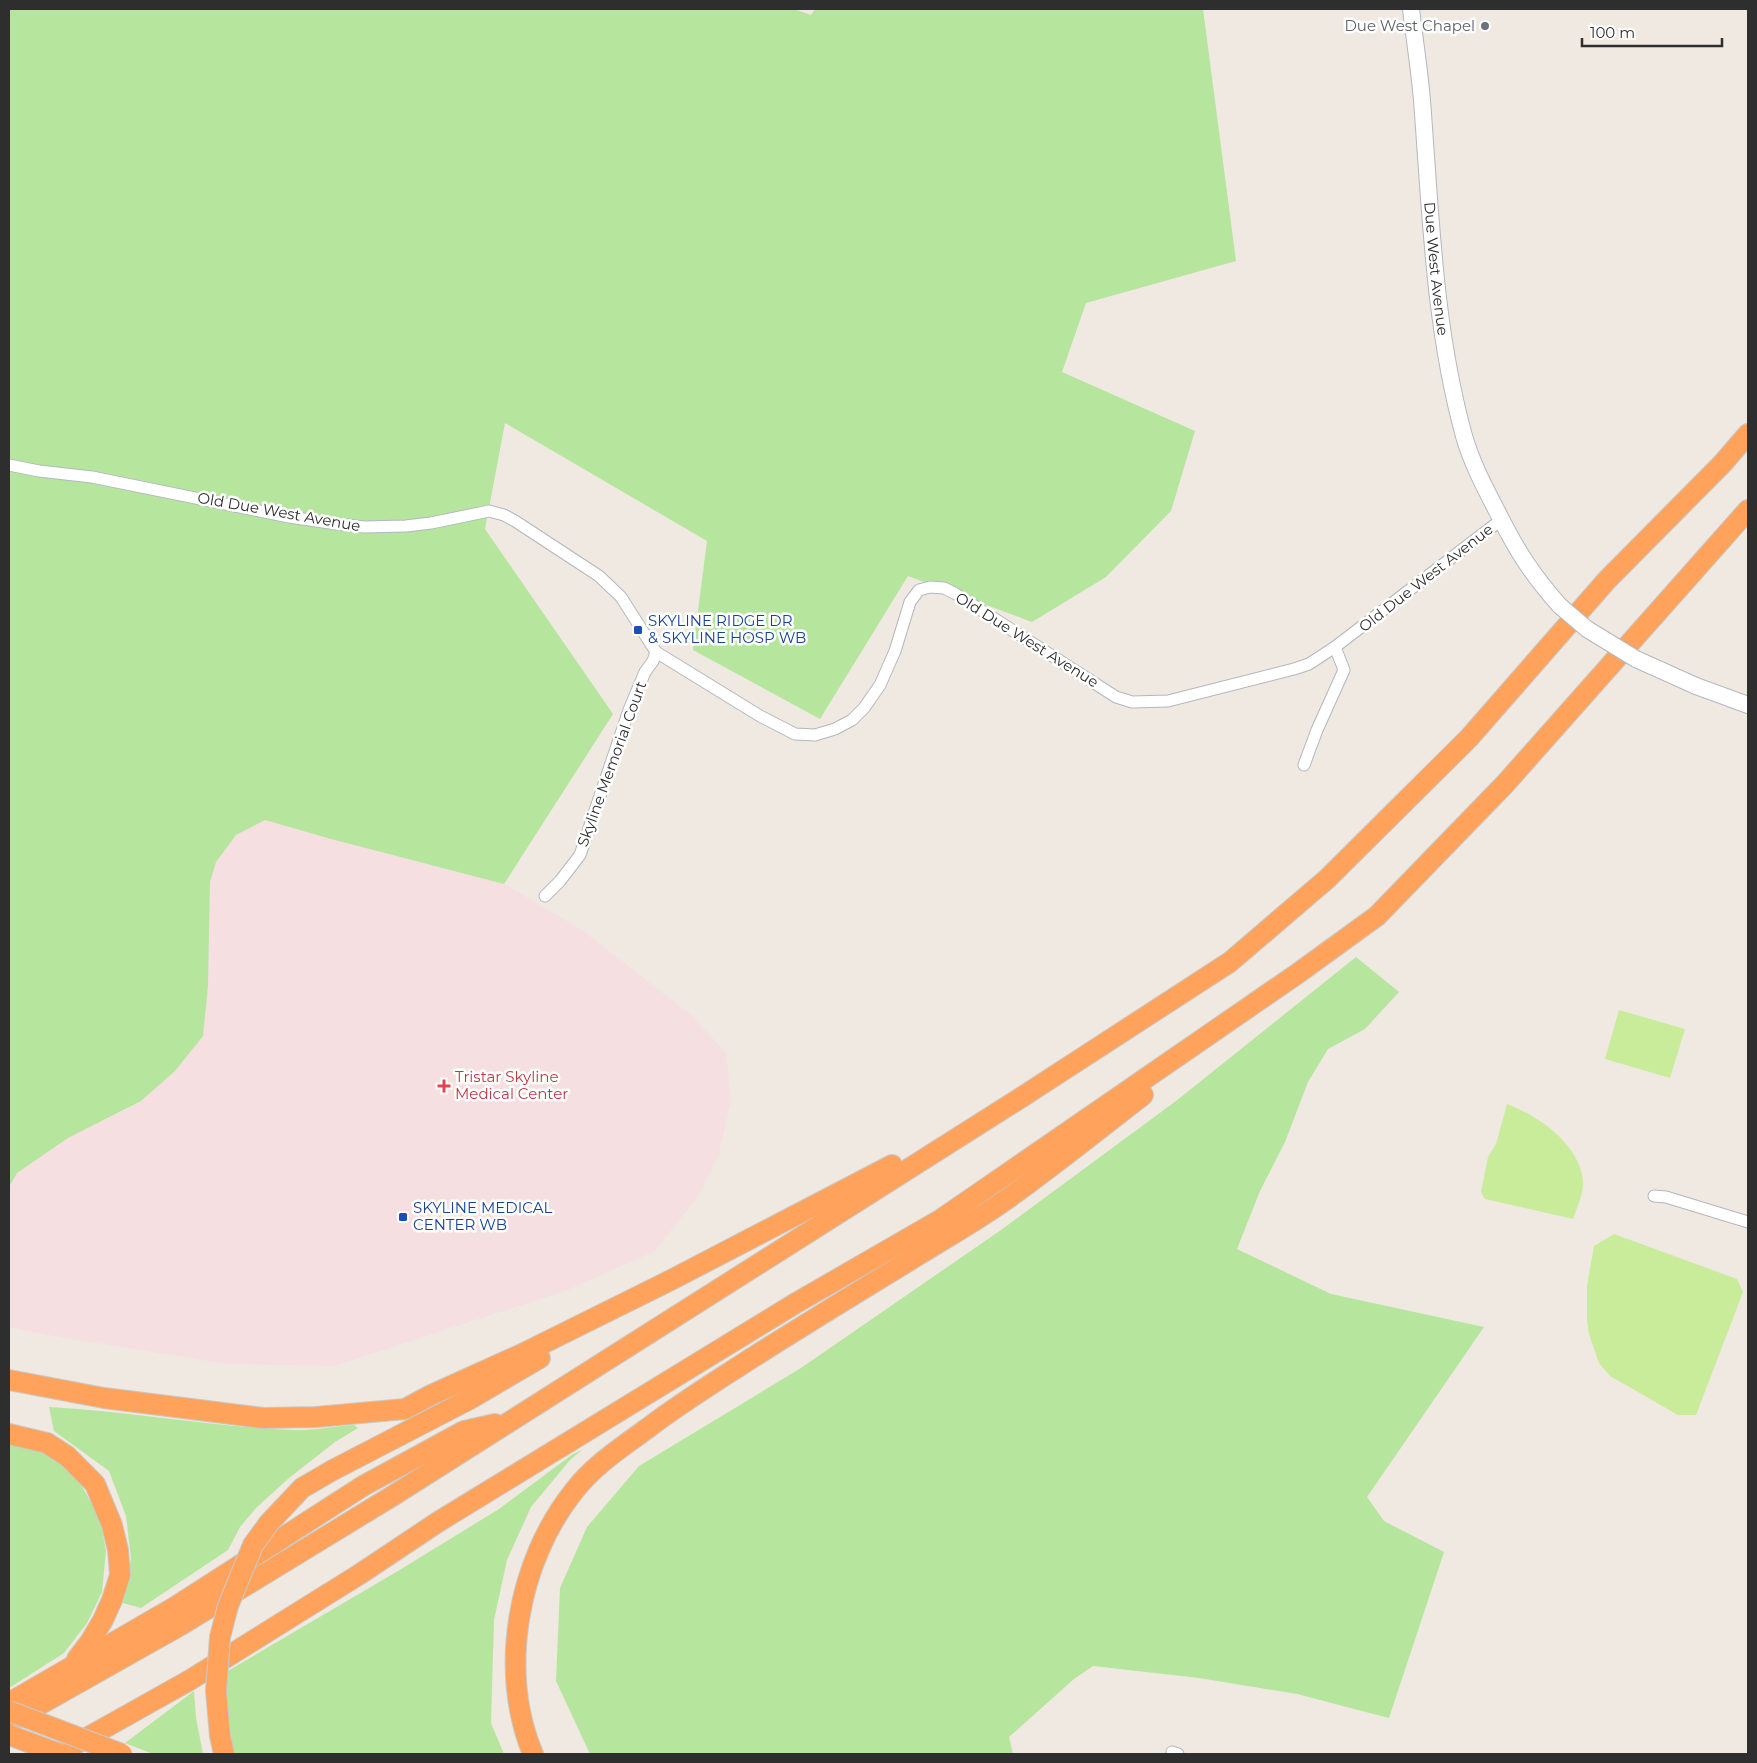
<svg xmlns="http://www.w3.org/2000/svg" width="1757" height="1763" viewBox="0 0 1757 1763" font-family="Montserrat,sans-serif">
  <rect width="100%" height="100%" fill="#efe9e1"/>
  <polygon fill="#f5dfe0" points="265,820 331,839 504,884 582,930 691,1015 726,1053 731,1100 718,1157 697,1197 655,1251 565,1291 334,1366 227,1364 48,1335 9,1327 9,1187 17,1173 68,1138 142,1101 203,1036 208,986 210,882 216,862 236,835"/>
  <g fill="#b6e59e">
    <polygon points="9,9 794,9 811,15 815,9 1203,9 1236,261 1086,303 1062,372 1195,431 1171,511 1106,577 1032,622 908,576 820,719 693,650 707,541 505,423 485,529 613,714 504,884 331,839 265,820 236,835 216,862 210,882 208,986 203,1036 175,1071 141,1101 68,1138 17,1173 9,1187"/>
    <polygon points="1356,957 1399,992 1365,1029 1328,1049 1308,1082 1285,1142 1260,1191 1237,1249 1331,1294 1484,1327 1367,1497 1384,1521 1444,1552 1389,1718 1297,1694 1199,1678 1093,1666 1074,1679 1009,1737 1013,1754 590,1754 556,1681 560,1588 587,1527 639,1466 801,1368 1001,1230 1176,1101"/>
    <path d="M49,1407C130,1411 211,1427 293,1430C313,1431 334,1426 354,1425L358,1428L335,1442L289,1478L256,1508L240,1527L228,1550L141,1608L123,1603L131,1558L126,1516L109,1471L54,1431Z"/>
    <polygon points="9,1440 31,1445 58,1459 80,1483 100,1518 106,1551 102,1592 87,1623 64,1653 9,1688"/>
    <polygon points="582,1450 570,1460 531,1507 507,1560 494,1620 491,1723 504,1754 229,1754 221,1675 398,1571 499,1509 573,1454"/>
    <polygon points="194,1691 196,1718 203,1754 153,1754 125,1743"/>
  </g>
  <g fill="#c9ec9a">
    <polygon points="1619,1010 1685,1029 1670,1078 1605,1059"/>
    <path d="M1507,1104C1539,1116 1580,1145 1583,1181C1584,1194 1577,1207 1573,1219L1485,1199L1481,1192L1488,1157L1496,1144Z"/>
    <polygon points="1614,1234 1737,1279 1743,1292 1696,1415 1678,1415 1610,1376 1599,1363 1589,1334 1587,1321 1587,1286 1594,1246"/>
  </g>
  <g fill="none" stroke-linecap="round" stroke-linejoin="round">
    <g stroke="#b4b7c1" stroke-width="13">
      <g id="minor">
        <polyline points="9,465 39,471 92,477 289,517 337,524 364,527 406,526 431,523 489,511 504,515 515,521 599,576 621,597 656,652 760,716 795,734 815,735 835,729 852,720 864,708 880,685 895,651 910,602 919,590 930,587 944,588 956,594 1116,697 1132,702 1168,701 1294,669 1309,664 1335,647 1501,520"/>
        <polyline points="1304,765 1317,730 1344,670 1335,647"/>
        <polyline points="545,896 560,881 580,855 629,710 645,672 653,661 656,652"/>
        <polyline points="1654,1196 1666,1197 1748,1222"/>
        <polyline points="1172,1752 1178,1754"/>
      </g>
    </g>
    <g stroke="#b4b7c1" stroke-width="18">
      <g id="secondary">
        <path id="s1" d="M1411,9C1415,44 1421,79 1423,114C1431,222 1435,331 1464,436C1472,464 1486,490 1499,515C1517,551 1533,576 1560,606"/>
        <polyline points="1636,659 1696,686 1748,705"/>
      </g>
    </g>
    <g stroke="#c9c9c9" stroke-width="22">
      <g id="motorway">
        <polyline points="9,1380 104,1398 263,1418 316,1417 405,1409 431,1395 524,1353 671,1280 892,1165"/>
        <polyline points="9,1434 47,1443 67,1456 95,1484 112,1525 118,1550 120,1575 112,1600 103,1620 90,1642 77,1659"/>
        <polyline points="333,1470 470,1399 540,1358"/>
        <polyline points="9,1703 175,1607 363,1486 464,1431 495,1424"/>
        <polyline points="9,1722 181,1625 394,1495 1022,1097 1230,962 1327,879 1469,738 1607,580 1723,463 1748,434"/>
        <polyline points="58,1754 190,1680 360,1574 438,1522 796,1303 940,1220 1297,974 1377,916 1505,784 1748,510"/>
        <path d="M533,1754C498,1670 518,1561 574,1491C594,1465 622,1447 648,1428C678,1405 710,1385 741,1365C800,1327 860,1291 920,1254C949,1236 979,1219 1007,1199C1053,1166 1098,1130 1143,1095"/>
      </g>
    </g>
    <use href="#minor" stroke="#fff" stroke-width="11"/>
    <use href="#secondary" stroke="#fff" stroke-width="16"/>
    <use href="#motorway" stroke="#ffa35c" stroke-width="20"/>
    <g stroke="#b4b7c1" stroke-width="18" stroke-linecap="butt">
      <polyline id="secondary-bridge" points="1560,606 1587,629 1636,659"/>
    </g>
    <g stroke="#c9c9c9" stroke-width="22" stroke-linecap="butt">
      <g id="motorway-bridge">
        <polyline points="9,1711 122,1754"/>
        <polyline points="9,1735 60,1754"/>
        <polyline points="224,1754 220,1736 216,1691 220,1637 228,1606 253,1545 269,1523 302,1488 333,1470"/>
      </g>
    </g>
    <use href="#secondary-bridge" stroke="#fff" stroke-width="16"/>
    <use href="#motorway-bridge" stroke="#ffa35c" stroke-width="20"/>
  </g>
  <circle fill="#6b7280" stroke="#fff" stroke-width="2" cx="1485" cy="26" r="5"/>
  <g fill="#1a4fb4" stroke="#fff" stroke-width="2">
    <rect x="633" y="625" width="10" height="10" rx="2.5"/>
    <rect x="398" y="1212" width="10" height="10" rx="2.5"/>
  </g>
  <path fill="#e0444e" stroke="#fff" stroke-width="2" d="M441.5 1078.5h5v5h5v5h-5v5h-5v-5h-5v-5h5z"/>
  <g text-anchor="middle" stroke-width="5" stroke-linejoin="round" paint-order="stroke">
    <g font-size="15" fill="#5b616d" stroke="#fff" text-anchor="end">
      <text x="1475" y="31">Due West Chapel</text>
    </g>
    <g font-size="15" fill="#2e2e2e" stroke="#fff">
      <text dy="5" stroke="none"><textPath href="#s1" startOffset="261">Due West Avenue</textPath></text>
      <text transform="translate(279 512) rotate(10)" y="5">Old Due West Avenue</text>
      <text transform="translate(1426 578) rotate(-38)" y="5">Old Due West Avenue</text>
      <text transform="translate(1027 640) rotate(32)" y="5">Old Due West Avenue</text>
      <text transform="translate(612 764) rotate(-70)" y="5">Skyline Memorial Court</text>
    </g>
    <g font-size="15" fill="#164399" stroke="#fff" text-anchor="start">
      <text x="648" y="626">SKYLINE RIDGE DR<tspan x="648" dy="17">&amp; SKYLINE HOSP WB</tspan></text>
      <text x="413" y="1213">SKYLINE MEDICAL<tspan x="413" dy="17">CENTER WB</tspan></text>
    </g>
    <g font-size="15" fill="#be3a42" stroke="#fff" text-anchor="start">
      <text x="455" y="1082">Tristar Skyline<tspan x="455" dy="17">Medical Center</tspan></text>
    </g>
  </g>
  <rect width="1757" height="1763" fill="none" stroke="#2e2e2e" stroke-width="20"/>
  <path d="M1582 38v8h140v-8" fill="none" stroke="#2e2e2e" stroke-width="2.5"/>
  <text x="1590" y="38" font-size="15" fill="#2e2e2e" stroke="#ffffff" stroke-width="4" paint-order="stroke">100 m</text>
</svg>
